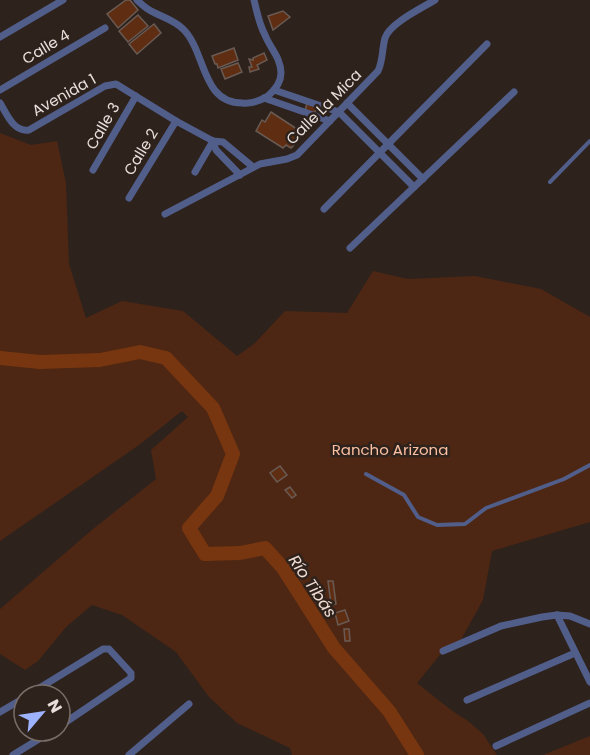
<svg xmlns="http://www.w3.org/2000/svg" width="590" height="755" viewBox="0 0 590 755" font-family="Poppins,sans-serif">
  <rect width="100%" height="100%" fill="#2e221c"/>
  <g fill="#4d2714">
    <polygon points="0,133 31,145 57,141 66,183 69,264 86,318 122,301 183,311 237,356 254,344 285,311 347,313 373,271 408,279 475,276 541,289 590,317 590,522 492,551 483,600 458,645 443,651 417,683 451,710 468,721 483,734 497,755 292,755 290,748 237,723 209,697 176,652 122,615 92,605 66,627 38,661 25,670 0,654 0,609 93,529 156,479 151,450 188,417 182,411 139,445 0,541"/>
    <polygon points="590,736 590,755 543,755"/>
  </g>
  <g fill="none" stroke-linecap="round" stroke-linejoin="round">
    <polyline stroke="#77360f" stroke-width="14" points="0,358 40,362 100,360 140,352 166,358 213,408 233,454 217,496 189,528 205,554 240,553 265,548 283,568 334,648 389,711 417,755"/>
  </g>
  <g fill="#5f2d11" stroke="#695b54" stroke-width="1.5">
    <polygon points="126,0 130,0 138,10 118,28 107,14"/>
    <polygon points="283,11 290,17 273,30 268,16"/>
    <polygon points="138,15 148,26 128,42 119,31"/>
    <polygon points="154,24 161,33 137,54 129,44"/>
    <polygon points="234,48 238,60 218,68 217,64 215,64 212,56"/>
    <polygon points="264,53 267,60 257,65 259,69 250,72 249,67 252,67 249,59 253,60 253,58"/>
    <polygon points="238,63 242,72 225,79 221,69"/>
    <polygon points="308,99 318,104 314,114 305,111"/>
    <polygon points="271,112 303,133 297,142 292,140 290,142 294,145 291,148 286,145 283,148 256,131 262,120 265,122"/>
    <polygon points="280,466 287,475 277,482 270,473"/>
    <polygon points="290,487 296,495 292,498 285,490"/>
    <polygon points="328,581 333,581 336,604 331,605"/>
    <polygon points="345,610 349,621 338,625 335,613"/>
    <polygon points="344,629 349,629 350,641 345,641"/>
  </g>
  <g fill="none" stroke-linecap="round" stroke-linejoin="round">
    <g stroke="#515e8a" stroke-width="4">
      <polyline points="550,182 590,141"/>
      <polyline points="366,474 404,495 418,517 437,525 465,524 486,508 564,479 590,465"/>
    </g>
    <g stroke="#515e8a" stroke-width="7">
      <path d="M137,0C142,5 148,10 155,13C165,18 175,21 183,29C206,51 201,103 242,103C251,104 260,101 268,96C275,90 281,83 281,73C281,58 270,48 265,35C259,24 257,12 254,0"/>
      <polyline points="0,37 63,0"/>
      <polyline points="0,90 105,28"/>
      <polyline points="274,90 339,112 414,187"/>
      <polyline points="264,98 330,121"/>
      <path d="M0,103C7,114 13,132 29,130L105,86L116,84L176,121L213,141L223,142L253,167"/>
      <polyline points="347,103 423,179"/>
      <polyline points="213,141 216,150 240,175"/>
      <polyline points="93,170 136,96"/>
      <polyline points="195,172 213,141"/>
      <polyline points="129,198 176,121"/>
      <polyline points="324,209 487,44"/>
      <path d="M165,214L260,164L287,159L297,155L378,71C383,61 382,49 385,38C390,23 422,8 435,0"/>
      <polyline points="350,248 514,92"/>
      <polyline points="557,615 590,682"/>
      <polyline points="443,651 501,626 542,617 557,615 570,616 590,624"/>
      <polyline points="28,695 103,649 109,649 131,673 131,678 60,726"/>
      <polyline points="467,700 575,653"/>
      <polyline points="0,712 24,698"/>
      <polyline points="496,746 590,703"/>
      <polyline points="13,755 52,731"/>
      <polyline points="129,755 189,704"/>
    </g>
  </g>
  <g text-anchor="middle" stroke-width="5" stroke-linejoin="round" paint-order="stroke">
    <g font-size="15" fill="#e8dfdb" stroke="#2e221c">
      <text transform="translate(46 47) rotate(-31)" y="5">Calle 4</text>
      <text transform="translate(64 95) rotate(-29)" y="5">Avenida 1</text>
      <text transform="translate(324 107) rotate(-45)" y="5">Calle La Mica</text>
      <text transform="translate(103 126) rotate(-60)" y="5">Calle 3</text>
      <text transform="translate(141 152) rotate(-59)" y="5">Calle 2</text>
    </g>
    <g font-size="15" fill="#fbbfa2" stroke="#2e221c">
      <text x="390" y="455">Rancho Arizona</text>
    </g>
    <g font-size="16" font-style="italic" fill="#f1dcd2" stroke="#2e221c">
      <text transform="translate(313 586) rotate(56)" y="6">Río Tibás</text>
    </g>
  </g>
  <g transform="translate(42 713) rotate(61)"><circle r="28" fill="#2e221c" stroke="#786e68" stroke-width="1.5"/>
  <path d="M0-4.5L10 22L0 15L-10 22Z" fill="#9eb3fd"/>
  <text y="-9" font-size="16" font-weight="bold" text-anchor="middle" fill="#e8dfdb">N</text>
  </g>
</svg>
